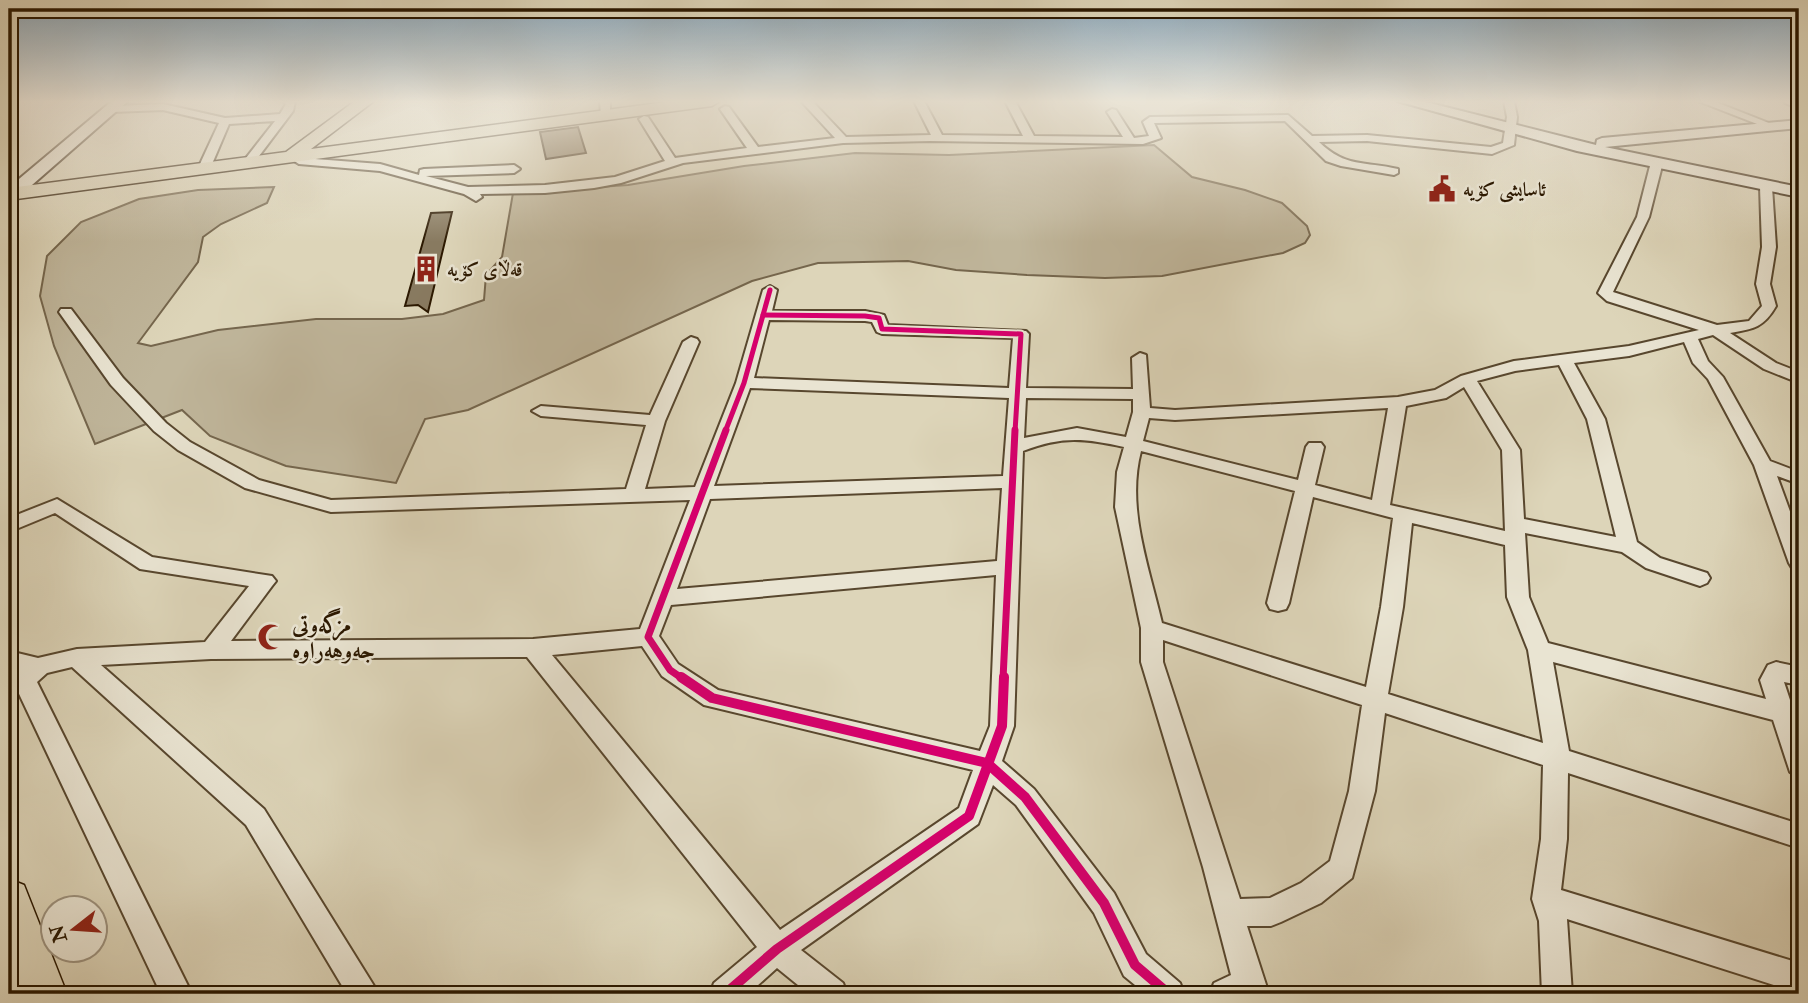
<svg xmlns="http://www.w3.org/2000/svg" width="1808" height="1003" viewBox="0 0 1808 1003" font-family="'IM FELL Double Pica',Amiri,serif">
  <rect width="100%" height="100%" fill="#ddd5b9"/>
  <filter id="stains"><feTurbulence type="fractalNoise" baseFrequency=".00286" numOctaves="4"/><feColorMatrix values="0 0 0 0 .2 0 0 0 0 .09 0 0 0 0 .02 0 0 0 .5 -.17"/></filter>
  <radialGradient id="worn" r=".72"><stop offset=".6" stop-color="#630" stop-opacity="0"/><stop offset="1" stop-color="#630" stop-opacity=".3"/></radialGradient>
  <polygon fill="#bfb59a" stroke="#75664d" stroke-width="2" points="1154,145 1192,177 1245,190 1282,203 1307,226 1310,235 1305,243 1283,253 1162,276 1105,278 1027,275 956,270 908,261 818,263 752,281 468,410 425,419 396,483 286,466 210,436 182,410 95,444 54,346 40,296 47,256 81,222 139,199 198,190 274,187 267,203 221,224 203,237 198,262 138,343 151,346 218,330 316,319 402,319 443,314 484,300 486,275 502,257 513,193 628,185 744,166 855,153 949,155"/>
  <g fill="#887a60" stroke="#2b1800" stroke-width="2">
    <polygon points="578,127 586,153 546,159 540,132"/>
    <polygon points="452,212 428,312 418,305 405,306 431,213"/>
  </g>
  <g fill="none" stroke-linecap="round" stroke-linejoin="round">
    <g stroke="#58472e" stroke-width="4">
      <g id="street">
        <polygon points="283,101 295,101 293,111 256,160 246,158 275,121 229,124 212,164 206,167 200,164 219,123 163,110 112,112 107,109 112,106 163,104 225,118 280,114 286,104"/>
        <polygon points="600,101 610,101 610,117 601,115"/>
        <path d="M801,101H812L846,137L931,135L914,101H924L942,135L1023,136L1005,101H1015L1034,136L1123,137L1107,112L1112,109L1116,110L1134,138L1149,136L1143,122L1150,117L1288,115L1312,136L1367,135L1491,147L1503,143L1507,117L1504,101H1514L1517,117L1514,145L1492,154L1367,141L1319,142C1346,168 1364,161 1398,169V173L1394,175L1341,166L1326,161L1285,121L1154,123L1161,138L1143,144L930,141L843,143L683,163L621,183L594,188L545,193L480,194L482,197L476,201L464,194L380,171L299,164L286,156L292,153L302,158L380,164L419,175L420,170L424,169L514,165L520,169L514,173L426,176L468,187L545,185L615,177L665,161L639,119L644,116L648,117L675,158L747,148L720,109L725,106L729,107L758,147L835,138Z"/>
        <polygon points="1698,101 1713,101 1779,127 1770,129"/>
        <polygon points="1784,101 1799,101 1799,108 1785,103"/>
        <path d="M1657,159L1663,162L1649,217L1613,292L1717,325L1749,321L1762,306L1756,284L1762,247L1760,187L1766,183L1772,187L1776,247L1770,284L1776,306C1764,327 1754,329 1730,333L1776,363L1799,372V383L1764,369L1713,335L1698,339L1708,361L1723,377L1770,461L1799,472V484L1777,476L1799,536V570L1792,568L1789,563L1754,465L1708,379L1693,363L1684,342L1629,356L1574,363L1605,419L1637,542L1660,558L1707,573L1710,578L1707,583L1700,586L1646,568L1622,552L1525,533L1529,597L1548,643L1766,699L1760,680L1768,665L1776,662L1799,667V685L1784,682L1799,727V775L1790,772L1773,720L1553,662L1569,751L1799,824V848L1568,773L1567,839L1561,890L1799,963V993L1567,919L1572,994H1542L1539,921L1532,899L1541,839L1543,765L1385,713L1375,791L1352,878L1321,903L1281,922L1271,926H1247L1269,994H1210L1214,983L1231,975L1203,867L1141,662V628L1115,507L1117,472L1124,447C1084,438 1062,436 1023,451L1014,726L1002,761L1034,789L1114,893L1146,954L1180,983L1184,994H1146L1124,976L1094,913L1016,805L993,785L978,824L801,950L843,983L847,994H809L777,968L748,994H710L714,983L757,947L527,657L211,659L101,665L264,809L379,994H347L246,825L72,667L47,673L37,682L192,994H161L12,679L18,671L9,669V651L38,658L77,649L205,642L249,586L140,569L55,513L9,532V518L57,499L152,557L272,576L276,581L272,586L231,641L533,639L640,629L690,500L331,512L245,488L178,450L154,431L111,385L59,312L61,309H71L123,378L166,423L190,442L259,480L331,500L626,489L646,425L541,416L532,411L541,406L650,415L683,342L691,337L697,339L699,342L665,421L645,489L695,487L736,383L763,290L770,286L777,290L772,311H865L884,315L888,325L1026,331L1029,334L1026,388L1133,389L1132,358L1140,353L1146,355L1150,408L1175,410L1398,397L1435,390L1461,376L1514,361L1629,346L1699,330L1607,301L1598,293L1637,217L1651,162ZM769,320L865,321L872,322L877,332L882,334L1013,338L1009,388L754,378ZM1559,365L1587,419L1616,537L1524,519L1520,450L1477,381L1515,371ZM1464,387L1502,450L1505,531L1390,505L1406,406L1446,398ZM750,388L1009,398L1003,476L714,486ZM1026,398L1133,399V412L1126,437L1077,428L1024,438ZM1388,408L1372,500L1315,485L1324,447L1321,443H1309L1306,447L1298,480L1143,441L1149,418L1175,420ZM1141,451L1295,491L1267,603L1270,609L1278,611L1286,609L1289,603L1313,497L1393,518L1381,607L1366,687L1162,623C1149,567 1126,508 1141,451ZM1002,488L997,561L677,589L710,499ZM1412,523L1505,545L1507,597L1528,650L1543,743L1388,694L1403,607ZM996,575L990,726L980,751L718,690L678,664L659,636L671,605ZM1163,640L1362,705L1349,791L1330,861L1301,883L1270,898L1240,899L1163,662ZM642,646L662,676L704,705L973,770L959,808L780,930L552,655Z"/>
      </g>
    </g>
    <g stroke="#2b1800" stroke-width="4">
      <g id="secondary">
        <polygon points="112,101 128,101 24,192 9,194 9,184 13,184"/>
        <polygon points="1397,101 1422,101 1596,145 1597,140 1602,138 1799,120 1799,128 1605,147 1799,187 1799,197 1577,151"/>
      </g>
    </g>
    <g stroke="#2b1800" stroke-width="3">
      <g id="primary">
        <polygon points="355,101 374,101 311,149 674,101 720,101 712,106 9,200 9,188 286,152"/>
        <polygon points="9,879 24,885 67,994 21,994 9,961"/>
      </g>
    </g>
    <use href="#street" fill="#e9e4d2" fill-rule="evenodd"/>
    <use href="#secondary" fill="#e9e4d2" fill-rule="evenodd"/>
    <use href="#primary" fill="#ddd5b9" fill-rule="evenodd"/>
    <g stroke="#e9e4d2" stroke-width="9">
      <g id="cycleway-far2">
        <polyline points="763,315 865,316 879,318 882,329 1021,334 1015,432"/>
        <polyline points="725,432 744,383 770,290"/>
      </g>
    </g>
    <g stroke="#e9e4d2" stroke-width="11">
      <g id="cycleway-far1">
        <polyline points="683,679 670,670 648,637 726,430"/>
        <polyline points="1003,679 1015,430"/>
      </g>
    </g>
    <g stroke="#e9e4d2" stroke-width="14">
      <g id="cycleway">
        <polyline points="681,677 712,698 987,763 1025,797 1104,903 1135,965 1169,994"/>
        <polyline points="725,994 777,949 969,816 1002,726 1004,677"/>
      </g>
    </g>
    <use href="#cycleway-far2" stroke="#d6006c" stroke-width="5"/>
    <use href="#cycleway-far1" stroke="#d6006c" stroke-width="7"/>
    <use href="#cycleway" stroke="#d6006c" stroke-width="10"/>
  </g>
  <linearGradient id="sky" x2="0" y2="1"><stop stop-color="#8ba8bc"/><stop offset="0.42" stop-color="#f0ece0"/><stop offset="1" stop-color="#f0ece0" stop-opacity="0"/></linearGradient>
  <rect width="1808" height="242" fill="url(#sky)"/>
  <defs>
    <g id="civic-bare" transform="scale(2.1)"><path d="M-.6-6.5H3V-4.5H.6V-3L4-1V1h2V6H-6V1h2V-1L-.6-3ZM-1.2 2.5V6h2.4V2.5Z" fill="#8f2418" stroke="#e9e4d2" stroke-width="2.5" paint-order="stroke"/></g>
    <g id="building-bare" transform="scale(2.1)"><path d="M-4-6H4V6H1V3H-1V6H-4ZM-2.5-4.3h1.7v1.8h-1.7ZM.8-4.3h1.7v1.8H.8ZM-2.5-1h1.7V.8h-1.7ZM.8-1h1.7V.8H.8Z" fill="#8f2418" stroke="#e9e4d2" stroke-width="2.5" paint-order="stroke"/></g>
    <g id="mosque-bare" transform="scale(2.1)"><path d="M3.5-4.9A6 6 0 1 0 3.5 4.9A5 5 0 1 1 3.5-4.9Z" fill="#8f2418" stroke="#e9e4d2" stroke-width="2.5" paint-order="stroke"/></g>
  </defs>
  <g fill-rule="evenodd">
    <use href="#civic-bare" x="1442" y="189"/>
    <use href="#building-bare" x="426" y="269"/>
    <use href="#mosque-bare" x="271" y="637"/>
  </g>
  <g text-anchor="middle" stroke-width="5" stroke-linejoin="round" paint-order="stroke">
    <g font-size="19" font-weight="bold" fill="#2b1800" stroke="#e9e4d2" text-anchor="start">
      <text x="1463" y="196">ئاسایشی کۆیە</text>
      <text x="447" y="276">قەڵای کۆیە</text>
    </g>
    <g font-size="23" font-weight="bold" fill="#2b1800" stroke="#e9e4d2" text-anchor="start">
      <text x="292" y="632">مزگه‌وتی<tspan x="292" dy="26">جه‌وهه‌راوه</tspan></text>
    </g>
  </g>
  <rect width="1808" height="1003" fill="none" stroke="#ddd5b9" stroke-width="35"/>
  <rect x="10" y="10" width="1787" height="982" fill="none" stroke="#2b1800" stroke-width="3.5"/>
  <rect x="18" y="18" width="1773" height="968" fill="none" stroke="#2b1800" stroke-width="2"/>
  <g transform="translate(74 929) rotate(253)"><circle r="33" fill="#e9e4d2" stroke="#9d927e" stroke-width="2"/>
  <path d="M0-5L12 26L0 18L-12 26Z" fill="#8f2418"/>
  <text y="-10" font-size="19" font-weight="bold" text-anchor="middle" fill="#2b1800">N</text>
  </g>
  <rect width="100%" height="100%" filter="url(#stains)"/>
  <rect width="100%" height="100%" fill="url(#worn)"/>
</svg>
